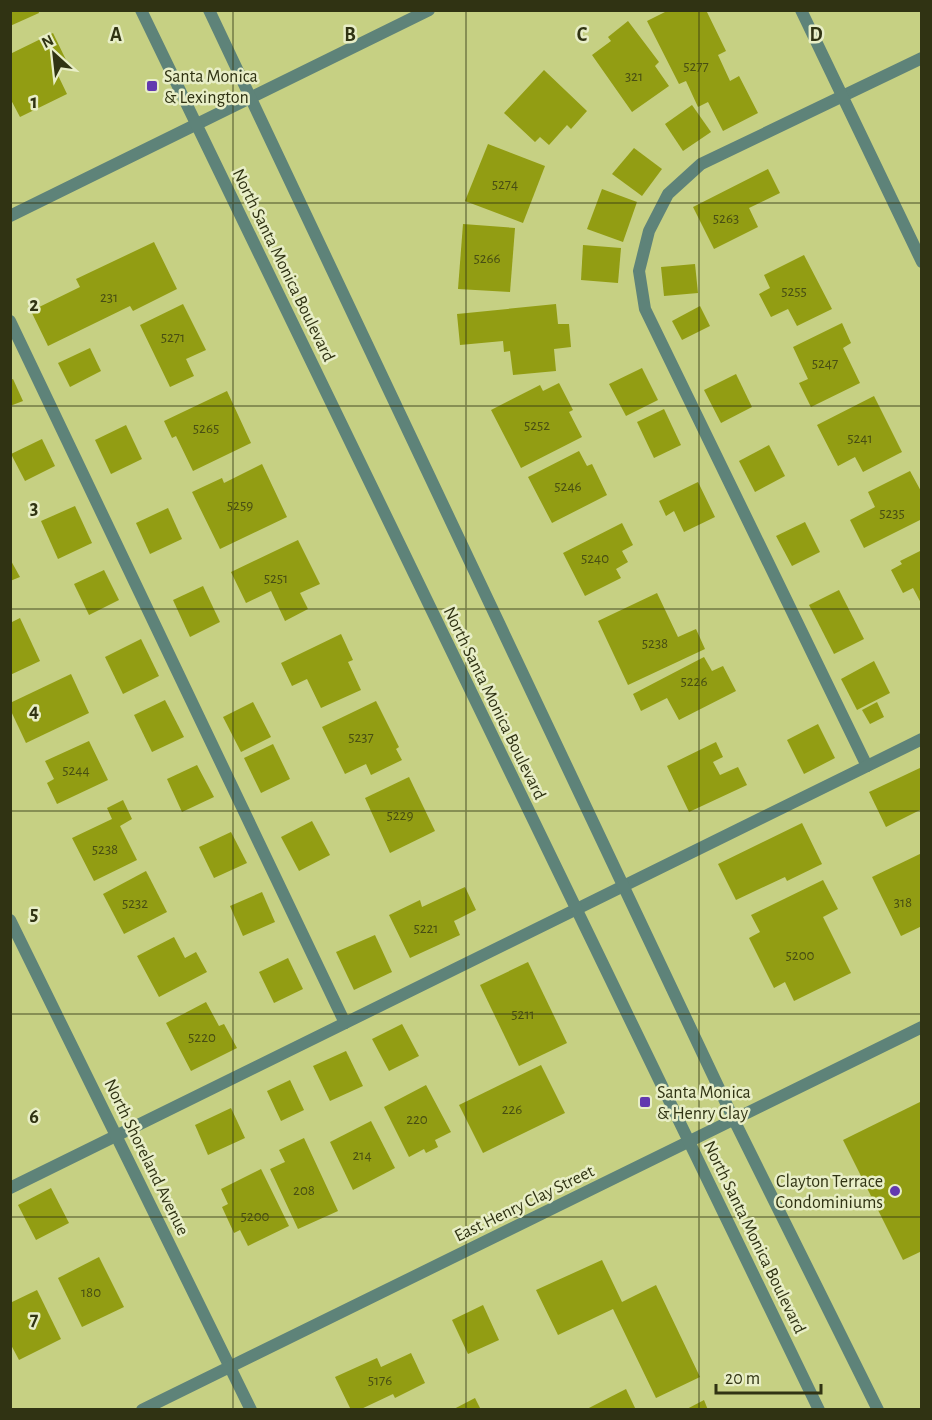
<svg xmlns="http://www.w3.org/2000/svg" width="932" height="1420" viewBox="0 0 932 1420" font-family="'Alegreya Sans',sans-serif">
  <rect width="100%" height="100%" fill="#c6d083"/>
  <g fill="#929d13">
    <polygon points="10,10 38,10 39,13 10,26"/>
    <polygon points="669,10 706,10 726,51 718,55 730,81 739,76 758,113 723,131 708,102 698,107 686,81 679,84 647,21"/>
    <polygon points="628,21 659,62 655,66 669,86 632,112 592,55 611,41 608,37"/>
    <polygon points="53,33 67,62 54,67 67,94 20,117 10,98 10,54"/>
    <polygon points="544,70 587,111 571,129 567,125 549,145 540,137 535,142 504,113"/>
    <polygon points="692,105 711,132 683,151 665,124"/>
    <polygon points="488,144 545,166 523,223 465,201"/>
    <polygon points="634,148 662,169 642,196 612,174"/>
    <polygon points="768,169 780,193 749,208 758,227 714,249 693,207"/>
    <polygon points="602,189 637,202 623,242 587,229"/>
    <polygon points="463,224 515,228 510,292 458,289"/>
    <polygon points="154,242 177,289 133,311 130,306 48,346 31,311 80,287 76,279"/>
    <polygon points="583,245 621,248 618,283 581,280"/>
    <polygon points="804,255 832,309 797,326 788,309 771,317 759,294 770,288 764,275"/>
    <polygon points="695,264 698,293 664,296 661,267"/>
    <polygon points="183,304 206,350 186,359 194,376 170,387 140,325"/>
    <polygon points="556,304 558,324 569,324 571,347 554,349 556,371 513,375 510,351 504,352 503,341 460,345 457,314"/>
    <polygon points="700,306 710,326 682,340 672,321"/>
    <polygon points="842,323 851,343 843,348 860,383 811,407 799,383 808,379 793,347"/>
    <polygon points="90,348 101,371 70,387 58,363"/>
    <polygon points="642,368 658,400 626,416 609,384"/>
    <polygon points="736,374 752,407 721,423 704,390"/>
    <polygon points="13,379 23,401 10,406 10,380"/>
    <polygon points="559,383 573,410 569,412 582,437 521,468 491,410 540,385 543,391"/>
    <polygon points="227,391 251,443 193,471 176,436 172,438 164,421"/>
    <polygon points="874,396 902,452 863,472 855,457 838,466 817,425"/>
    <polygon points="664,409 681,445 654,458 637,422"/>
    <polygon points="126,425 142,459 111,474 95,440"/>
    <polygon points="42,439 55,466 25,481 11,454"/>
    <polygon points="769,445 785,476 755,492 739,461"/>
    <polygon points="579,451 587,466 592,464 607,495 552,523 528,477"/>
    <polygon points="262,464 287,517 220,549 192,492 222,478 224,483"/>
    <polygon points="910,471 922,493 922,519 864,548 850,520 875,507 868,492"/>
    <polygon points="698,482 715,517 684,532 674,511 666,516 659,501"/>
    <polygon points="75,506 92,543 58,559 41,521"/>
    <polygon points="168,508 182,539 150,554 136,523"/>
    <polygon points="805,522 820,552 792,566 776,536"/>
    <polygon points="622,523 633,545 622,551 628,562 616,569 621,578 585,596 563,553"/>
    <polygon points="298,540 320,584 300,593 308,609 285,621 271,591 246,603 231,572"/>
    <polygon points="922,550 922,605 913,588 903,593 891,570 902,564 900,561"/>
    <polygon points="10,559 20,577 10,581"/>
    <polygon points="104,570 119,600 89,615 74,584"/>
    <polygon points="203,586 220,622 190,637 173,600"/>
    <polygon points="839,590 864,639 834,654 809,605"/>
    <polygon points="657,593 678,637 696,629 705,649 628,685 598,621"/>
    <polygon points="20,618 40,661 10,675 10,623"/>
    <polygon points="341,634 353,660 348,662 361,690 321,708 307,679 292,686 281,663"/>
    <polygon points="141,639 159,676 123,694 105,657"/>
    <polygon points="704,657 712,671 723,666 736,691 679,720 667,698 641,711 633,694"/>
    <polygon points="874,661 890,693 857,710 841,679"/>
    <polygon points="71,674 89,713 26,743 10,709 10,703"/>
    <polygon points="165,700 184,737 152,752 134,715"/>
    <polygon points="376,701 399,747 396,749 402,760 371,775 366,764 345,774 322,727"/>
    <polygon points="253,702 271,737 241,752 223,717"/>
    <polygon points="877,702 884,717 870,724 862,710"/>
    <polygon points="818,724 835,758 804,774 787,740"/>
    <polygon points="89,741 108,780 57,804 47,783 54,779 45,761"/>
    <polygon points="716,742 723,757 713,762 720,775 738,767 747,785 689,812 667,766"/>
    <polygon points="273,744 290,779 261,793 244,758"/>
    <polygon points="197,765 214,797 182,812 167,779"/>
    <polygon points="922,767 922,809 886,827 869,792"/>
    <polygon points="409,777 435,831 390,853 365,798"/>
    <polygon points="123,800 132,819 120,826 137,860 94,881 72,838 112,819 107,808"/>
    <polygon points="312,821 330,855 299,871 281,837"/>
    <polygon points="802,823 822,864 787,881 785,877 736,900 718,864"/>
    <polygon points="231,832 247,863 214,878 199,847"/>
    <polygon points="922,853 922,926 901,936 872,877"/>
    <polygon points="146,871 167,912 124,934 103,894"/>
    <polygon points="823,880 838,909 823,917 851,973 794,1001 785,982 774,988 749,938 760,932 751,915"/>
    <polygon points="465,887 476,910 454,921 460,935 410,958 389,915 420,900 422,907"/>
    <polygon points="262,892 275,922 243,936 230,906"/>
    <polygon points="375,935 392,972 354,990 336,952"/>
    <polygon points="174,937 185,958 196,952 207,972 159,997 137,956"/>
    <polygon points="288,958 303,989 274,1003 259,972"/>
    <polygon points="528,962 567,1043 519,1066 480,985"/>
    <polygon points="206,1002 219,1026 224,1024 237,1048 191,1071 166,1023"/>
    <polygon points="402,1024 419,1056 389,1071 372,1039"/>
    <polygon points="346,1051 363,1086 330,1101 313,1066"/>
    <polygon points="541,1065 565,1113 483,1153 459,1105"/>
    <polygon points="290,1080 304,1110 281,1121 267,1091"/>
    <polygon points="426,1085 451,1132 435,1140 438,1147 426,1153 424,1149 409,1157 384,1107"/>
    <polygon points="922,1101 922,1251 903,1260 843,1140"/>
    <polygon points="231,1108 245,1138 208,1155 195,1125"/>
    <polygon points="371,1121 395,1168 353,1190 330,1142"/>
    <polygon points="304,1138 338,1211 298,1229 270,1169 285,1162 279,1150"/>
    <polygon points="261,1169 289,1226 248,1246 240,1230 234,1233 222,1207 228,1204 221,1189"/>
    <polygon points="51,1188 69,1223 36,1240 18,1205"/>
    <polygon points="99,1257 124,1307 82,1327 58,1278"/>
    <polygon points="602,1260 622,1302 656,1285 700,1377 656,1398 613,1309 558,1335 536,1290"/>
    <polygon points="37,1290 61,1339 19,1360 10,1343 10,1303"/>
    <polygon points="483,1305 499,1340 468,1354 452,1320"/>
    <polygon points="411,1353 425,1383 395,1398 393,1394 359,1410 351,1410 335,1377 377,1358 381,1367"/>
    <polygon points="626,1389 636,1410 585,1410"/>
    <polygon points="475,1398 481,1410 452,1410"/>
    <polygon points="704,1400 708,1410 685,1410"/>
  </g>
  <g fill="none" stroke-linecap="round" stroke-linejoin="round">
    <g stroke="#5e8379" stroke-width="12">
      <polyline points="10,321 345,1023"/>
      <polyline points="867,766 645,309 639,271 649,231 668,194 701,164 922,58"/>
      <polyline points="10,1188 922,739"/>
    </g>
    <g stroke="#5e8379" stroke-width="12">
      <polyline points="801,10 922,262"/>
      <polyline points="10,216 429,10"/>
      <polyline points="10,920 251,1410"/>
      <polyline points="142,1410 922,1027"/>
    </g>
    <g stroke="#5e8379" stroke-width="12">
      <polyline points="141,10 819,1410"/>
      <polyline points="209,10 734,1120 878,1410"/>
    </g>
  </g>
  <path fill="none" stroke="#303313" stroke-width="1.5" stroke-opacity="0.55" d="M233,10V1410M466,10V1410M699,10V1410M10,203H922M10,406H922M10,609H922M10,811H922M10,1014H922M10,1217H922"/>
  <g fill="#6238af" stroke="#e8eec7" stroke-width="2">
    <rect x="146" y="80" width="12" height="12" rx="3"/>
    <rect x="639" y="1096" width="12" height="12" rx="3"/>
    <circle cx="895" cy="1191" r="6"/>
  </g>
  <g text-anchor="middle" stroke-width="5" stroke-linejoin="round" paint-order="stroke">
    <g font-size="15" fill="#484e13">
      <text x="696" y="71">5277</text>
      <text x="634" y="81">321</text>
      <text x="505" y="189">5274</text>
      <text x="726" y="223">5263</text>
      <text x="487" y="263">5266</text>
      <text x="794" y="296">5255</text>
      <text x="109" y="302">231</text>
      <text x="173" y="342">5271</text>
      <text x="825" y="368">5247</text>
      <text x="537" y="430">5252</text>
      <text x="206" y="433">5265</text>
      <text x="860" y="443">5241</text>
      <text x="568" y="491">5246</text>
      <text x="240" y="510">5259</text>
      <text x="892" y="518">5235</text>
      <text x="595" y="563">5240</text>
      <text x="276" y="583">5251</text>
      <text x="655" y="648">5238</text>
      <text x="694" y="686">5226</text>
      <text x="361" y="742">5237</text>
      <text x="76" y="775">5244</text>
      <text x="400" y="820">5229</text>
      <text x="105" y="854">5238</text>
      <text x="903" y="907">318</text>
      <text x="135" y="908">5232</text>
      <text x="426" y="933">5221</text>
      <text x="800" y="960">5200</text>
      <text x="523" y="1019">5211</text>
      <text x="202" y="1042">5220</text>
      <text x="512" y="1114">226</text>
      <text x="417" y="1124">220</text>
      <text x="362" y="1160">214</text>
      <text x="304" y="1195">208</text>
      <text x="255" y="1221">5200</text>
      <text x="91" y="1297">180</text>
      <text x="380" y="1385">5176</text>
    </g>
    <g font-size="18" fill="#303313" stroke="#e8eec7" text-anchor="start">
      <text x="164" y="82">Santa Monica<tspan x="164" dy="21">&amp; Lexington</tspan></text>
      <text x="657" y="1098">Santa Monica<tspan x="657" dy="21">&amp; Henry Clay</tspan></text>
      <text x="883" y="1187" text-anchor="end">Clayton Terrace<tspan x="883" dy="21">Condominiums</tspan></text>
    </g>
    <g font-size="18" fill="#303313" stroke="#e8eec7">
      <text transform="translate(284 265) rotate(64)" y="6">North Santa Monica Boulevard</text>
      <text transform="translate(495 703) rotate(64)" y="6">North Santa Monica Boulevard</text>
      <text transform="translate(147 1157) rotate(64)" y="6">North Shoreland Avenue</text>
      <text transform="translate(524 1203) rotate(-26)" y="6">East Henry Clay Street</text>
      <text transform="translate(755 1237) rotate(64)" y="6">North Santa Monica Boulevard</text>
    </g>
  </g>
  <g font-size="20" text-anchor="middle" font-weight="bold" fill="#303313" stroke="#e8eec7" stroke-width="5" stroke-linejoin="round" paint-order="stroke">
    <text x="116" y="41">A</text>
    <text x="350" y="41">B</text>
    <text x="582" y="41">C</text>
    <text x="816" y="41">D</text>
    <text x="34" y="108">1</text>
    <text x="34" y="311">2</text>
    <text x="34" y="514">3</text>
    <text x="34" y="717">4</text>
    <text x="34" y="920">5</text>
    <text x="34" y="1123">6</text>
    <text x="34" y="1325">7</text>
  </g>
  <rect width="932" height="1420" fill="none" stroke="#303313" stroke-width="24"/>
  <g transform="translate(54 54) rotate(333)" stroke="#e8eec7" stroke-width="4.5" paint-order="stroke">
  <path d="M0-4.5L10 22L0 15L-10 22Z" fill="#303313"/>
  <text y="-9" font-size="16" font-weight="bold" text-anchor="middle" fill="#303313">N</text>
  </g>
  <path d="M716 1384v9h105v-9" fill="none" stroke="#303313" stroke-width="3"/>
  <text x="725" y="1384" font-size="18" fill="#303313" stroke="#e8eec7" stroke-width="4.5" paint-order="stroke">20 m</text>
</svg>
